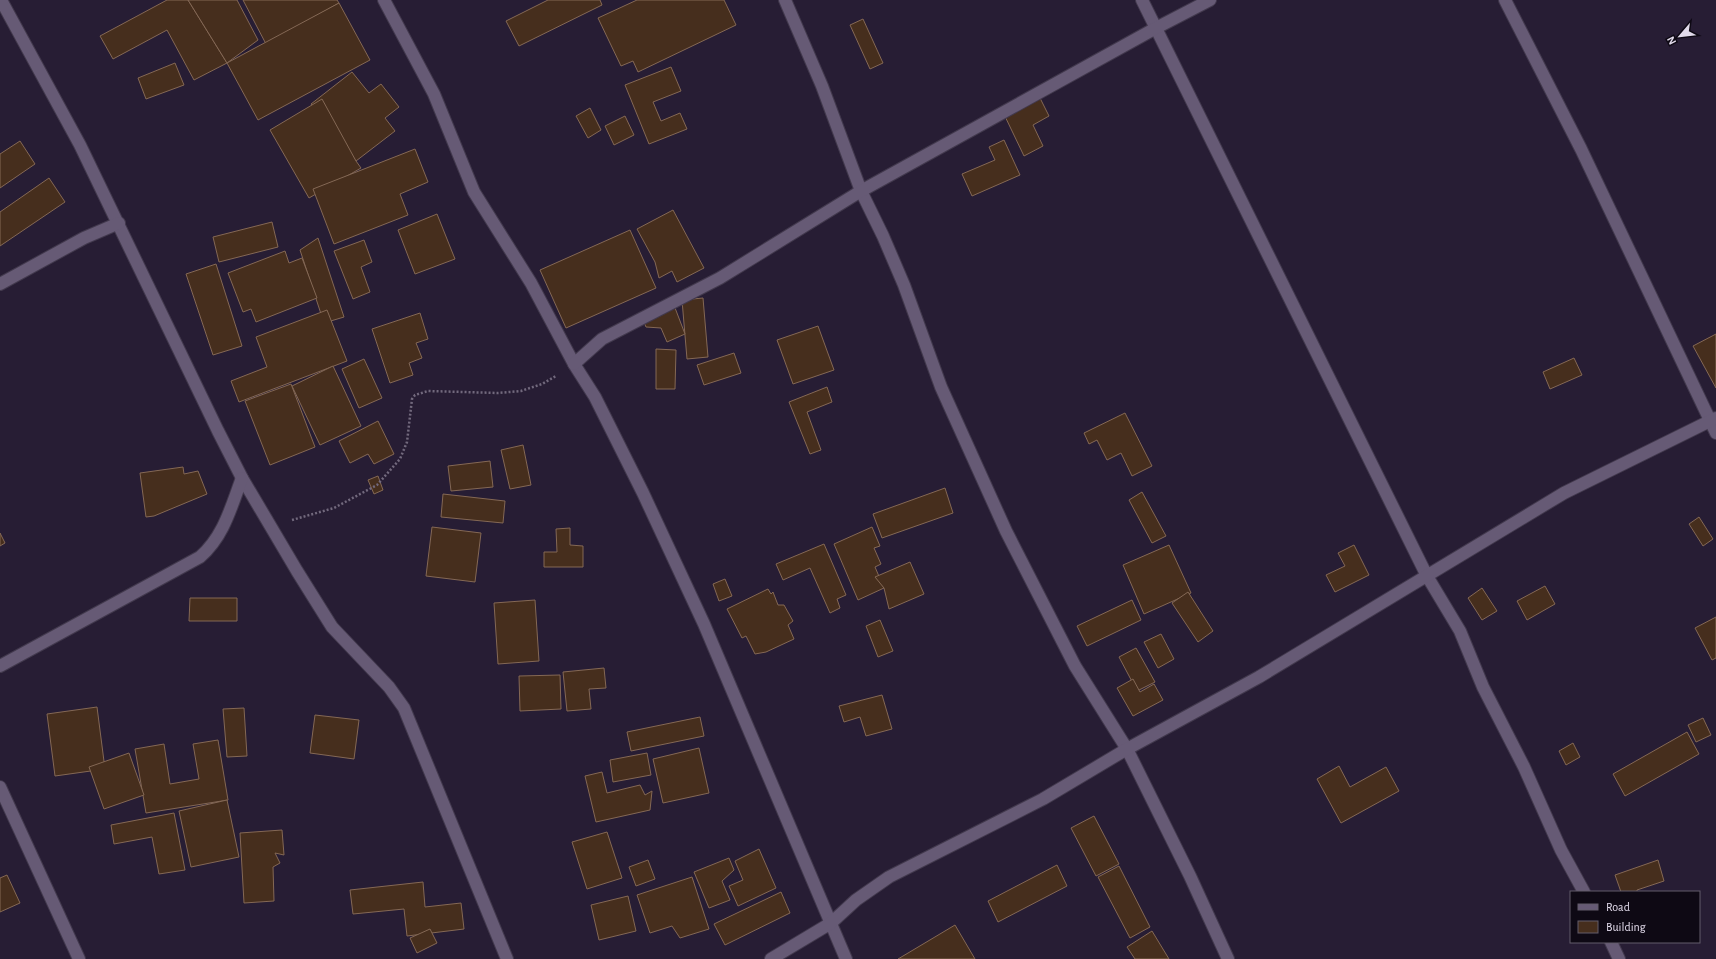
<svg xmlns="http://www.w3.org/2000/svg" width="1716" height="959" viewBox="0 0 1716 959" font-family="'Alegreya Sans',sans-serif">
  <rect width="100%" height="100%" fill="#271d34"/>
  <g fill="#462e1d" stroke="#846855">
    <polygon points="167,0 188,0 227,63 194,80 167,30 113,59 100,36"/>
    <polygon points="188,0 237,0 258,40 227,63"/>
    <polygon points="243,0 337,0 339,3 266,44"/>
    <polygon points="548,0 600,0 602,5 519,46 506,21"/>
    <polygon points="637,0 724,0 736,25 638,72 633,61 621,66 598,18"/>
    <polygon points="339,3 370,60 258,120 227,63"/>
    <polygon points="863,19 883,63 870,69 850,25"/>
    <polygon points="175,63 184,85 146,99 138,78"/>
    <polygon points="671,67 681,91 653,102 661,121 680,113 687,129 649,144 625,85"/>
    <polygon points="352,72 369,93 381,84 399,107 385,118 395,131 356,161 311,104"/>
    <polygon points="1036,90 1049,116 1033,125 1043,146 1024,156 1001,108"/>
    <polygon points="322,99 356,161 361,168 309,198 270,130"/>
    <polygon points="590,108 601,130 588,138 576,116"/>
    <polygon points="625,116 634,135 614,145 605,126"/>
    <polygon points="1004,140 1020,175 972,196 962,174 995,160 989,147"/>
    <polygon points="20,141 35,164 0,188 0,154"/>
    <polygon points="415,149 428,182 400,194 408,215 334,244 313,189"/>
    <polygon points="49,178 65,202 0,246 0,212"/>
    <polygon points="673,210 704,268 677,282 672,271 659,278 655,262 637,229"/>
    <polygon points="437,214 455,259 415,274 398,230"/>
    <polygon points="272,222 278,247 219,262 213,237"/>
    <polygon points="630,230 656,288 566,328 540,270"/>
    <polygon points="318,238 344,317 324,323 300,250"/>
    <polygon points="364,240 372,262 361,267 370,292 353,299 334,251"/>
    <polygon points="285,251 289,263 302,258 317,298 256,322 251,309 243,312 228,273"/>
    <polygon points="216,264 242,346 213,355 186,274"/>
    <polygon points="703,298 708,357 687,359 682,300"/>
    <polygon points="672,300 685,334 667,342 661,328 646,327 640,313"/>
    <polygon points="327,310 347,361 239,402 231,381 267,367 256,337"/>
    <polygon points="420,313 428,339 416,343 422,358 409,363 413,375 390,383 372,329"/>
    <polygon points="818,326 834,370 793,384 777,340"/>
    <polygon points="1716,334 1716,388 1693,346"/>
    <polygon points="656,349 676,350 675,389 656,389"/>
    <polygon points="734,353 741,373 704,385 697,365"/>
    <polygon points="1574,358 1582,375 1550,389 1543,372"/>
    <polygon points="364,359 382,398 359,408 342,369"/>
    <polygon points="333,366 361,426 320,445 292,386"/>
    <polygon points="291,384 315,447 270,465 245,401"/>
    <polygon points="827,387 832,402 807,412 821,450 810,454 789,402"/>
    <polygon points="1125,413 1152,466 1132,476 1121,453 1107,460 1097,440 1089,444 1084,433"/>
    <polygon points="378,421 394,454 374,464 368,454 350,463 339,441"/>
    <polygon points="523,445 531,485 510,489 501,450"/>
    <polygon points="490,461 493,487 451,491 448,466"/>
    <polygon points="183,467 184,474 198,471 207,494 154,516 146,517 140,473"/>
    <polygon points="378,476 383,490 374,494 368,480"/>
    <polygon points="945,488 953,513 882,538 873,514"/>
    <polygon points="1142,492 1166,536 1152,543 1129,500"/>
    <polygon points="443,494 505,501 503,523 441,517"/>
    <polygon points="1699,517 1713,539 1703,546 1689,524"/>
    <polygon points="432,527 481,533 475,582 426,576"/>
    <polygon points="872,527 880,546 874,548 881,564 875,567 884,588 858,600 834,544"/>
    <polygon points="570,528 570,545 583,546 583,567 544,567 544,552 557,552 556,529"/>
    <polygon points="0,533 5,543 0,546"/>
    <polygon points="824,544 846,595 837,599 840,608 830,613 810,568 783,580 776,564"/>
    <polygon points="1169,545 1191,593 1144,614 1123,565"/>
    <polygon points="1354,545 1369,575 1335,592 1326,575 1345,566 1338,553"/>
    <polygon points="910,562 924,594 889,609 884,588 875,577"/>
    <polygon points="725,579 732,596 719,601 713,584"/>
    <polygon points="1545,586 1555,604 1527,620 1517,601"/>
    <polygon points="1482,588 1497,611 1482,620 1468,598"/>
    <polygon points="768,589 771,594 773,592 778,605 784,605 793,621 788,625 794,639 766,652 755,654 746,636 742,638 727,609"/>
    <polygon points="1188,592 1213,631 1198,642 1172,603"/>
    <polygon points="190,598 237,598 237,621 189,621"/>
    <polygon points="535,600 539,661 498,664 494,603"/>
    <polygon points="1132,600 1141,620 1087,646 1077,626"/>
    <polygon points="1716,617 1716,658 1712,660 1695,628"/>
    <polygon points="880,620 893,651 878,657 866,626"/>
    <polygon points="1161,634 1174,659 1158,668 1144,642"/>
    <polygon points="1136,648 1155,682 1137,691 1119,657"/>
    <polygon points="604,668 606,688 589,689 591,709 567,711 563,672"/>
    <polygon points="560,675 561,709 520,711 519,676"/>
    <polygon points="1133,679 1140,692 1154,684 1163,700 1133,716 1117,688"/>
    <polygon points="882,695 892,729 866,736 860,717 844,722 839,706"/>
    <polygon points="97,707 105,769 55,776 47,714"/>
    <polygon points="244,708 247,756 227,757 223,709"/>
    <polygon points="315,715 359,720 354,759 310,753"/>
    <polygon points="700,717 704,736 631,751 627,732"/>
    <polygon points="1703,718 1711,735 1696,742 1688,725"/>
    <polygon points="1687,732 1699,754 1625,796 1613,774"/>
    <polygon points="218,740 228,800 146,813 135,749 164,744 170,784 199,779 193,744"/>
    <polygon points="1573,743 1580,757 1566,765 1559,751"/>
    <polygon points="699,748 709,793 663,803 653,759"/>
    <polygon points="129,753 144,795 104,809 89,767"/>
    <polygon points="647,753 651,775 613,782 610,760"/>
    <polygon points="1339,766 1350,787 1386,767 1399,791 1341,823 1317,779"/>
    <polygon points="602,772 607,793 640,785 645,795 652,791 650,810 596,822 585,776"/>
    <polygon points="227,800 239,857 191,867 179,811"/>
    <polygon points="174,813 185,870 159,874 152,837 114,844 111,825"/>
    <polygon points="1094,816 1119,864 1096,876 1071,828"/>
    <polygon points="282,830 284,855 275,853 280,863 273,867 274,901 244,903 240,833"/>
    <polygon points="607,832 622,878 587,889 572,842"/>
    <polygon points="759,849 776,888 738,906 729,886 743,880 735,861"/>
    <polygon points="729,858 734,870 722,881 730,900 709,908 694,872"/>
    <polygon points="648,860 655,879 636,886 629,867"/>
    <polygon points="1658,860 1664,881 1637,890 1637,892 1621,892 1615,875"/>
    <polygon points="1057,865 1067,886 998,922 988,901"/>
    <polygon points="1119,866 1150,927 1130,938 1098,877"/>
    <polygon points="7,875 20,903 0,912 0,878"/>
    <polygon points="692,877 709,929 680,938 672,926 650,933 637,895"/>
    <polygon points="423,882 425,907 461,903 464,929 407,936 404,909 353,914 350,890"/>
    <polygon points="781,892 790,913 725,945 714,924"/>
    <polygon points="628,896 636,931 599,940 591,905"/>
    <polygon points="955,925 975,959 898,959"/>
    <polygon points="430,929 437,943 417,953 410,938"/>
    <polygon points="1152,931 1169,959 1135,959 1127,947"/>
  </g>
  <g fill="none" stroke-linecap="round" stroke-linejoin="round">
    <g stroke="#42394d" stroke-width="14">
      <g id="minor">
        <polyline points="1,0 80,145 218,431 242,478 297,571 332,627 389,687 404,708 507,959"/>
        <polyline points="384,0 434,94 474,192 531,283 574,364 595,397 643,493 704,624 846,959"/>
        <polyline points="785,0 822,86 861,191 883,236 904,285 941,387 1006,531 1075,666 1127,749 1190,876 1228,959"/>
        <polyline points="1142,0 1427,576 1460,631 1483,687 1524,767 1561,850 1584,892"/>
        <polyline points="1505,0 1581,149 1716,433"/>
        <polyline points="0,284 84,238 119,223"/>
        <polyline points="574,364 602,339 720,278 861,191 1156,28 1210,0"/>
        <path d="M0,666L200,557C224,536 231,507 242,478"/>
        <polyline points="0,787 79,959"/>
        <polyline points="1611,942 1619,959"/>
        <polyline points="771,959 831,923 856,900 889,877 1043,799 1127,749 1259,677 1564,493 1716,418"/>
      </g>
    </g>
    <polyline stroke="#72697d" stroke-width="2.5" stroke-dasharray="2 2" stroke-linecap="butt" points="292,520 334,508 377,485 400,459 407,442 412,399 415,395 428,391 498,393 521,391 542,384 556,376"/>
    <use href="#minor" stroke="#665a75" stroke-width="12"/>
  </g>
  <rect x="1570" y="891" width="130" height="52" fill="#0e0914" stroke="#635d6a"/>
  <rect x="1578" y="904" width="20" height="6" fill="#665a75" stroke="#635d6a"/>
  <text x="1606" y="911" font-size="12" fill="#e2dbeb">Road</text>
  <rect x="1578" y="921" width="20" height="12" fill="#462e1d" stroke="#635d6a"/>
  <text x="1606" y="931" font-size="12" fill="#e2dbeb">Building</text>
  <g transform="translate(1680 36) rotate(242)" stroke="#0e0914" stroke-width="3" paint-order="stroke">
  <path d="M0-3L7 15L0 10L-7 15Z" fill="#e2dbeb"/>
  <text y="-6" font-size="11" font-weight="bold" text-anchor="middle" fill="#e2dbeb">N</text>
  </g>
</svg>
